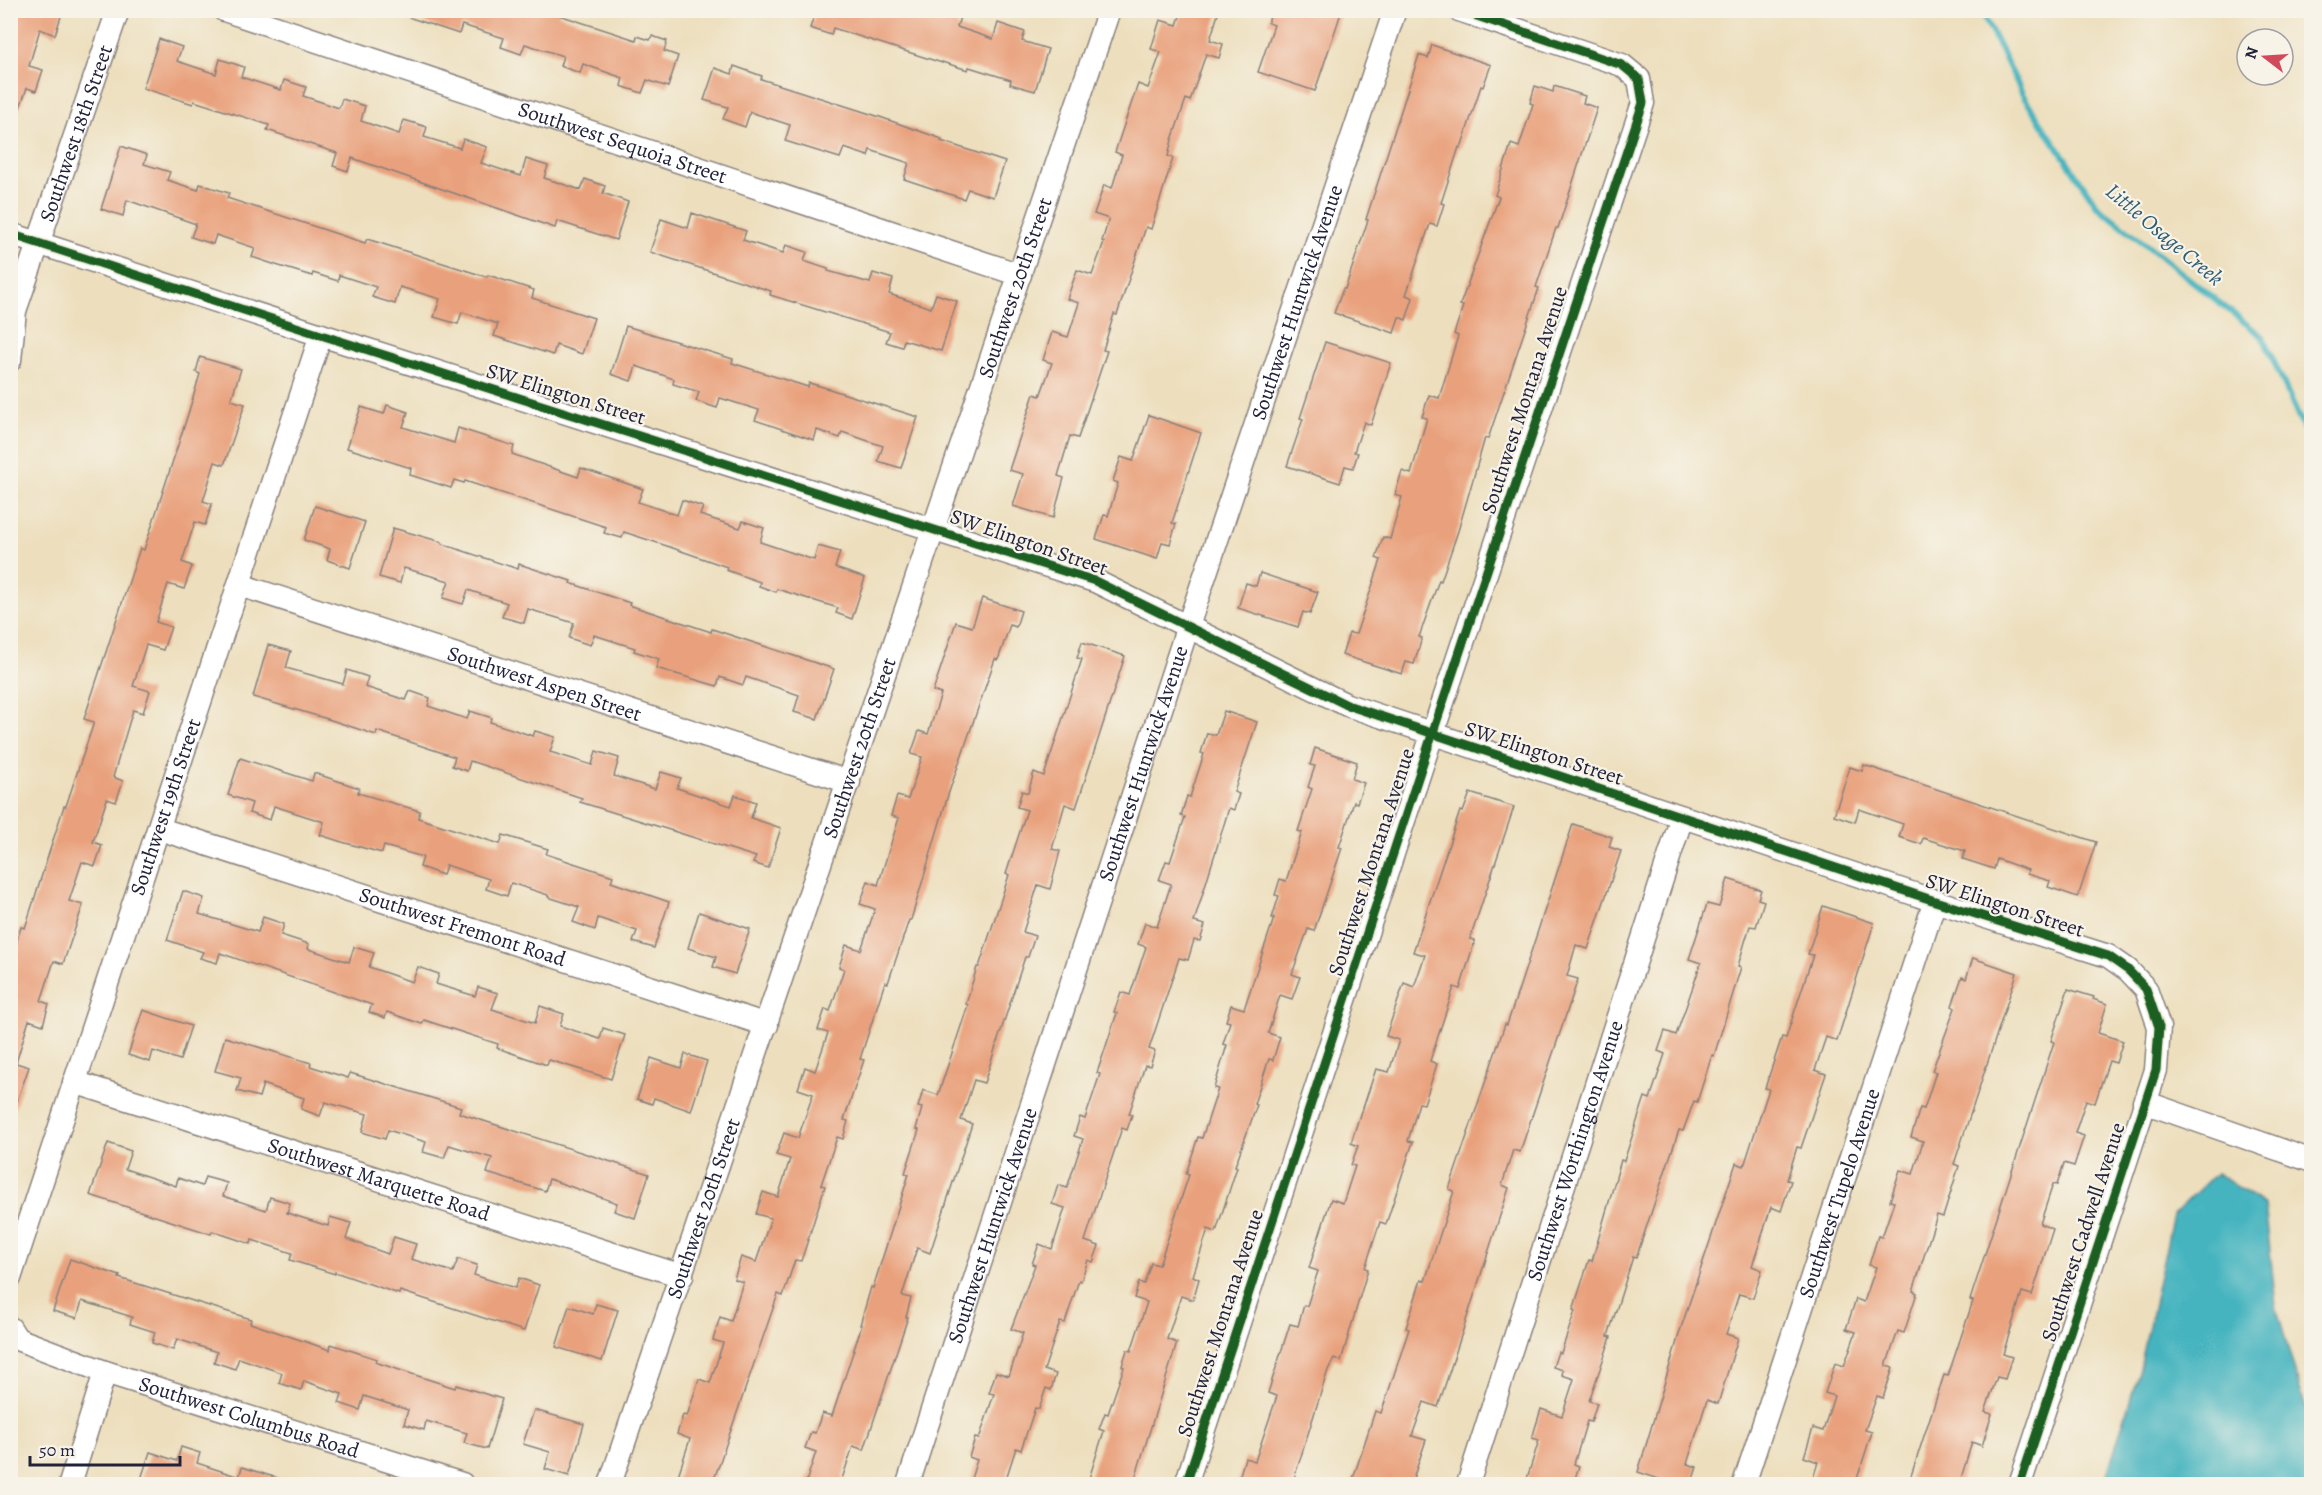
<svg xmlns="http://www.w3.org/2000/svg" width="2322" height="1495" viewBox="0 0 2322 1495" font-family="Alegreya,serif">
  <rect width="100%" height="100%" fill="#f7f3e8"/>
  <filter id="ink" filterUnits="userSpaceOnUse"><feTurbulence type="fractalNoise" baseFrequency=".0167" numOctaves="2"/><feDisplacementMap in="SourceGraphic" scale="12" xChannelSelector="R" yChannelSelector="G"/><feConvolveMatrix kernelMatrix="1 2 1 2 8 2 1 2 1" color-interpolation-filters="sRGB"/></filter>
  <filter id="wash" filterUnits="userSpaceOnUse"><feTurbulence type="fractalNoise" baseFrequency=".008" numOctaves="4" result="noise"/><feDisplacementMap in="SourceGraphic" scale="24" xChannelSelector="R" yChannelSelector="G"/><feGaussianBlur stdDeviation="1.35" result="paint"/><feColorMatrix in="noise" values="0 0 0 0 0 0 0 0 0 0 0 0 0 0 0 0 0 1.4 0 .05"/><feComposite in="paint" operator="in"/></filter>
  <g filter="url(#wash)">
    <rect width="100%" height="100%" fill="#eddfbe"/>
    <polygon fill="#45b4bf" stroke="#346b7d" stroke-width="1.5" points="2216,1173 2265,1205 2276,1306 2311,1427 2311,1484 2104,1484 2140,1368 2173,1215"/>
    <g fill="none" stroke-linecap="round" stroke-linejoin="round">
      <polyline stroke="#45b4bf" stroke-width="6" points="1981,10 2024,97 2097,206 2263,337 2312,447"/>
    </g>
    <g id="blocks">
      <g fill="#e9a17d">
        <polygon points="10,10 63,10 55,35 40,29 29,66 43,70 36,91 27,88 13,127 10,127"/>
        <polygon points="399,10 560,10 559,15 636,40 637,36 650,40 652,36 667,41 664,51 678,56 668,87 647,80 642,93 621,86 623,78 583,64 580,73 560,66 563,56 525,44 521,54 501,47 504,38 462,25 459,34 399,14"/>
        <polygon points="816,10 962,10 957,27 993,39 998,23 1025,32 1022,41 1048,49 1035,91 1010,84 1011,80 969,67 968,70 942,62 942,63 833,28 831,35 810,28"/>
        <polygon points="1182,10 1207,10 1218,14 1210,40 1223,44 1219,58 1206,54 1190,101 1186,99 1172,140 1168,156 1173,158 1151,229 1146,227 1117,315 1114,314 1103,350 1107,351 1078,438 1070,436 1058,476 1064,478 1053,518 1013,506 1023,474 1009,470 1034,394 1040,396 1052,363 1043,360 1052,332 1068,337 1079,303 1067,299 1077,270 1092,275 1104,242 1102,241 1109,219 1094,214 1104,185 1112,188 1122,155 1115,152 1124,125 1138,84 1148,88 1161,52 1151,49 1160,20 1177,25"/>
        <polygon points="1272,10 1342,10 1315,91 1258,72 1274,25 1268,23"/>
        <polygon points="159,39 182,47 177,61 216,74 220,59 244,67 241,77 281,90 284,80 306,87 303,96 339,108 342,99 365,106 361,121 399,134 404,120 427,127 424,137 460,148 463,139 487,147 481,163 521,176 526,159 548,166 544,178 581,190 585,179 605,186 603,193 628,202 616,240 557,221 555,228 352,158 348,171 333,166 337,153 267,130 269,125 194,101 193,104 143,88"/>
        <polygon points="1432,45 1491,65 1483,87 1481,86 1461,148 1459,147 1441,203 1444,204 1437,226 1430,224 1406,295 1413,298 1406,320 1399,317 1394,333 1334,313 1343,289 1345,289 1368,220 1366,219 1419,55 1428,58"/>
        <polygon points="734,66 762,76 761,79 880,117 942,139 941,141 1005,162 993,197 968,189 964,199 904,179 909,163 870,150 868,156 844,148 840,158 785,141 790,125 750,112 745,127 723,119 728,107 704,100 715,68 732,74"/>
        <polygon points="1535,86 1553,92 1554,86 1585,96 1583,103 1597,108 1558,228 1556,228 1536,287 1539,288 1488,439 1485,438 1458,531 1441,581 1439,580 1419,637 1422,638 1414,664 1406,662 1402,674 1342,655 1349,633 1356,634 1381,560 1376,558 1383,537 1390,539 1402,497 1395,495 1402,471 1411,474 1427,418 1422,417 1429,395 1439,398 1458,336 1454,334 1463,306 1460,305 1499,197 1495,195 1511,144 1519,147 1533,104 1530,103"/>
        <polygon points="121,146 147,155 144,164 170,172 167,180 198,190 200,184 229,193 227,198 365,243 367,239 487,277 488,275 534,290 532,298 594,318 582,354 556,345 553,355 494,336 498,324 462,312 458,324 434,317 440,299 400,287 395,304 372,297 376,287 339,275 338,281 313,273 312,276 276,265 252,257 255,248 216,235 213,244 191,237 196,224 127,200 123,216 101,209"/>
        <polygon points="692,213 746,231 743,240 783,253 786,245 807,252 804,261 828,269 828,271 870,283 873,273 893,279 889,294 931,308 936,294 957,301 941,351 904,340 902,347 886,342 890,332 770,295 771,291 650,252 661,219 688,228"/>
        <polygon points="626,326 733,359 732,363 808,387 809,383 823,387 918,417 901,468 878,461 883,446 842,432 840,438 817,430 814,440 755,420 759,410 720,398 717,408 696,401 699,392 673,384 674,379 636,366 631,381 611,374"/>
        <polygon points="1325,342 1391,363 1371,425 1364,422 1354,452 1358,453 1353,468 1345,466 1340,483 1287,466 1303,419 1300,418"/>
        <polygon points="200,357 241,369 231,400 245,404 224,465 215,462 203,501 212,504 205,525 195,522 182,562 192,566 184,589 168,584 156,622 171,627 163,650 146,645 133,686 150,691 143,713 133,710 121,750 113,777 123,781 116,802 107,799 93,842 102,845 95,866 82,862 69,901 83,905 63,964 54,961 41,1001 49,1004 43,1025 29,1020 16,1063 29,1067 13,1113 10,1112 10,946 15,947 21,927 25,928 64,806 66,806 94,722 84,719 140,548 144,550 189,411 200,374 196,372"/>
        <polygon points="387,405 408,412 403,427 454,443 458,428 514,446 512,454 578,477 581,468 643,489 638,502 677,515 682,500 703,507 700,515 740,528 743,521 764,528 760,542 814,560 818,546 840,552 835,568 865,578 852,619 836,613 838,608 777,589 776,592 759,586 760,582 726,570 727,567 667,546 624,532 622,538 604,533 606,527 465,481 464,483 454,480 451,488 410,475 411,468 347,448 361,407 384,414"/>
        <polygon points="1149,415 1201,433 1172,523 1176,524 1170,544 1162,542 1157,559 1096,539 1104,515 1108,516 1118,483 1113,481 1121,457 1133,461"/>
        <polygon points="315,506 365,522 350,568 327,560 330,549 304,540"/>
        <polygon points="393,528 442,542 442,544 518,569 519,564 571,581 570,583 630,603 629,605 711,632 712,629 834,669 817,719 794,712 799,695 746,677 743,685 720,677 717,686 656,668 659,659 634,651 635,648 594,635 590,645 569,638 574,623 528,609 524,623 502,617 507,603 468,590 463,604 443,598 449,581 404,568 400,583 379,577"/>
        <polygon points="1260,573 1318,592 1310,614 1303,612 1298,627 1238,608 1246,583 1256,586"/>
        <polygon points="982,598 1021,611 1016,627 1010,625 998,660 995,659 948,795 911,920 909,920 888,983 885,982 860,1059 864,1060 844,1120 848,1121 843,1139 837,1137 821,1185 825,1186 806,1246 801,1261 795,1260 783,1296 778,1294 712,1485 675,1485 690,1439 677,1434 683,1415 687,1416 699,1379 710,1383 723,1343 713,1340 720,1317 731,1321 743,1282 734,1279 741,1257 756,1262 771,1218 756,1214 763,1192 778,1197 790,1159 776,1155 784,1133 798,1138 813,1094 798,1089 805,1067 815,1071 828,1033 818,1030 825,1009 830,1011 844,969 839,967 846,945 861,950 875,909 860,904 868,881 878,885 899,818 891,816 897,796 908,799 922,757 911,754 919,731 928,734 941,694 933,691 956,622 972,627"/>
        <polygon points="1082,642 1125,656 1076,808 1065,804 1052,849 1060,851 1050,889 1038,885 1023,932 1035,936 1028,957 1025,957 984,1083 974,1080 961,1120 972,1124 930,1253 917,1248 902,1296 911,1298 906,1317 908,1317 864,1450 853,1446 840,1485 805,1485 816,1452 805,1448 811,1432 815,1433 822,1413 832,1416 862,1325 860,1325 871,1287 873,1288 909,1174 905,1173 919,1130 916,1129 922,1108 918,1107 923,1090 938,1095 968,1005 966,1004 977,967 979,967 1009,875 1006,874 1027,810 1017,807 1022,791 1028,793 1034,772 1044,776 1082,659 1077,658"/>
        <polygon points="268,645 291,651 286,668 343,684 347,670 368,677 365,687 406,700 410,691 430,698 428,706 467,719 470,711 492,718 490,722 533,736 535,731 555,737 550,752 592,765 596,751 619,758 614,776 655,789 661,772 681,778 677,788 731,806 735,795 756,802 751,818 781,828 768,868 753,863 756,857 580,802 582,798 470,761 467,771 452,766 455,757 377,731 376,735 331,720 253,697"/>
        <polygon points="1224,711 1257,722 1234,792 1239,794 1234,810 1229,808 1194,922 1205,925 1200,941 1194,940 1188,960 1179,958 1149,1049 1155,1051 1150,1066 1145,1065 1129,1114 1132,1115 1127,1130 1122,1128 1107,1173 1085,1241 1099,1246 1093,1262 1088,1260 1081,1281 1079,1280 1065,1323 1060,1322 1044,1370 1056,1374 1051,1390 1046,1388 1039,1409 1035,1408 1021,1450 1016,1448 1004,1485 969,1485 977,1460 969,1457 975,1438 979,1439 994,1394 989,1393 996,1372 1009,1376 1023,1333 1011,1329 1035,1265 1032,1264 1039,1244 1052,1249 1065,1208 1052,1204 1058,1185 1067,1188 1083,1139 1074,1136 1080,1117 1085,1119 1100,1074 1097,1073 1117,1013 1114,1012 1121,992 1130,995 1146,947 1138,944 1145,923 1157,927 1171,884 1159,880 1166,861 1170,862 1185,817 1181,816 1187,796 1190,797 1204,754 1201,753 1207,733 1216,735"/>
        <polygon points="1315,748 1357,762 1352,779 1364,783 1357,803 1354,802 1339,847 1342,848 1314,931 1308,929 1292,974 1300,977 1292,999 1280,995 1268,1033 1280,1037 1273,1060 1269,1059 1254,1104 1257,1105 1235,1166 1237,1167 1216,1232 1208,1229 1193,1276 1199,1279 1193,1300 1181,1296 1167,1339 1177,1343 1133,1485 1087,1485 1104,1431 1099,1429 1105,1413 1108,1414 1124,1367 1122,1366 1127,1350 1131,1351 1147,1302 1134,1298 1139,1282 1144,1284 1151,1263 1159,1265 1189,1175 1186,1174 1198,1137 1202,1138 1218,1089 1214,1088 1227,1045 1223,1044 1230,1022 1226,1021 1231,1005 1244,1009 1274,918 1272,918 1279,896 1275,895 1280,879 1286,881 1302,832 1298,831 1312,789 1308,787 1315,766 1310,765"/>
        <polygon points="240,758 312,781 314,773 359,788 358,793 420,811 418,818 500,844 503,835 548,849 546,854 613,876 611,882 669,902 654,948 633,942 637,931 598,918 595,930 573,922 579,907 548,897 548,895 511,883 507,896 486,889 489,879 446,865 443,875 420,867 423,857 384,846 382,853 342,842 320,835 324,822 274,806 270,820 249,813 252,803 228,795"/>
        <polygon points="1864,765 2096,842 2078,897 2048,887 2050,881 2027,874 2028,870 1997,859 1994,869 1963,859 1965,851 1923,838 1921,844 1899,837 1903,824 1859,809 1855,822 1834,815 1850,767 1862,771"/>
        <polygon points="1470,793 1514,807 1470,939 1475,940 1460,989 1454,987 1430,1061 1437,1064 1424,1104 1419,1103 1408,1141 1413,1142 1386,1224 1380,1222 1365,1268 1368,1269 1341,1361 1334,1358 1328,1370 1292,1485 1249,1485 1238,1481 1245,1458 1255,1461 1277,1396 1268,1393 1290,1324 1298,1326 1304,1305 1307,1306 1318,1271 1309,1268 1331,1199 1343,1203 1355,1166 1351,1165 1358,1146 1351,1143 1361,1111 1362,1111 1376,1069 1389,1072 1399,1040 1386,1036 1404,983 1414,987 1425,955 1413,952 1460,811 1463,812"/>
        <polygon points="1573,824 1612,837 1609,847 1621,851 1588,949 1576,945 1567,976 1578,979 1520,1152 1513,1150 1502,1185 1509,1188 1438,1407 1424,1402 1412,1436 1426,1440 1411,1485 1351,1485 1375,1411 1381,1413 1388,1393 1409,1329 1406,1328 1421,1280 1425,1281 1454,1191 1449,1189 1505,1024 1507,1025"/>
        <polygon points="1728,879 1761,890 1758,899 1764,901 1756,927 1750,926 1745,942 1738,966 1741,967 1714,1056 1712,1055 1697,1102 1694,1101 1683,1131 1679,1130 1636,1258 1633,1257 1608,1336 1611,1337 1589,1401 1597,1403 1591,1422 1587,1421 1574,1464 1579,1466 1573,1485 1525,1485 1539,1440 1532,1438 1541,1409 1562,1416 1574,1379 1562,1375 1563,1370 1553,1367 1558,1352 1561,1353 1575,1311 1573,1310 1589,1260 1592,1261 1621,1160 1624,1161 1645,1097 1650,1099 1665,1054 1658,1051 1665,1031 1676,1035 1686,1007 1701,963 1689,959 1707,904 1719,907"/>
        <polygon points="183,891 204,898 199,914 258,932 263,917 284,924 281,935 309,944 308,949 349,962 354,947 374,953 369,967 412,982 418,967 439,974 436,984 475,996 478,987 498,993 492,1009 535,1023 540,1006 564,1014 560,1026 600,1039 603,1028 625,1035 611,1079 549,1060 547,1065 497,1048 498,1044 424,1020 422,1024 387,1012 385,1018 369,1012 372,1005 220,953 217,963 200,958 203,952 167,940"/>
        <polygon points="1823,906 1874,923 1837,1041 1826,1037 1815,1070 1826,1074 1801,1148 1797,1147 1787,1180 1791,1181 1781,1211 1771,1207 1760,1242 1752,1266 1762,1270 1753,1298 1739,1294 1726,1334 1738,1338 1718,1404 1707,1400 1687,1464 1697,1467 1691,1485 1677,1485 1638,1472 1680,1331 1736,1163 1744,1166 1769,1089 1765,1088 1782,1037 1786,1038 1813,955 1808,954"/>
        <polygon points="699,912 750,929 735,974 713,967 716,957 688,948"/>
        <polygon points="1973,958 2017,973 1954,1164 1959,1166 1943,1217 1937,1215 1913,1291 1917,1293 1904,1333 1898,1331 1886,1366 1893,1368 1883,1398 1877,1396 1865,1430 1872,1432 1855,1485 1811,1485 1818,1462 1804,1457 1813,1428 1823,1431 1834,1396 1825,1393 1835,1363 1844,1366 1856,1332 1846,1329 1856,1299 1864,1302 1876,1267 1869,1265 1878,1236 1882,1237 1894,1202 1890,1201 1900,1170 1913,1174 1923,1141 1911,1137 1920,1108 1924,1109 1936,1072 1932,1071 1955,1008 1952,1006 1962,977 1966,979"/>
        <polygon points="2068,989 2094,997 2093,999 2107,1004 2098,1033 2123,1041 2116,1063 2109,1061 2095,1103 2086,1100 2075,1133 2084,1136 2074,1166 2064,1163 2057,1185 2053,1184 2040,1224 2053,1229 2032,1295 2022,1292 2003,1354 2012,1357 2005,1379 1997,1377 1985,1412 1992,1414 1982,1446 1972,1442 1959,1485 1908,1485 1944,1375 1948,1376 1973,1301 1970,1300 2054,1042 2051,1041"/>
        <polygon points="143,1010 191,1026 180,1060 153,1051 150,1062 128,1055"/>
        <polygon points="225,1037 311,1063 310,1066 348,1078 350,1073 461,1107 459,1113 649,1174 635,1218 614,1211 617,1203 549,1179 545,1191 487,1173 492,1158 449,1145 444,1158 423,1152 426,1142 388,1130 385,1139 362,1132 367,1114 325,1102 320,1116 301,1109 304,1098 263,1084 259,1097 237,1091 241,1078 215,1071"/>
        <polygon points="685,1054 707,1061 691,1111 654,1098 652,1104 637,1099 651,1058 681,1068"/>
        <polygon points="108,1143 131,1151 125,1169 176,1186 178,1178 202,1186 205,1177 227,1183 223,1196 266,1210 270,1197 290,1203 287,1213 328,1226 330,1217 351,1223 346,1239 388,1254 394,1237 416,1244 411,1259 453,1272 458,1259 477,1265 474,1275 515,1288 519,1278 539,1285 524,1331 400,1291 399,1294 335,1272 335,1274 290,1260 292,1253 252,1240 251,1244 212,1231 211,1234 90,1195"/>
        <polygon points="70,1259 120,1276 119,1278 251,1319 250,1323 330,1350 331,1344 377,1359 375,1362 455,1388 456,1385 502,1399 487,1449 464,1443 467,1433 426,1421 424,1430 404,1424 408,1410 364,1396 360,1410 339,1403 342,1394 304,1381 301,1390 279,1383 282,1373 239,1358 235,1369 214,1362 217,1352 177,1339 173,1350 152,1343 155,1332 130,1324 132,1317 82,1301 77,1318 53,1311"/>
        <polygon points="596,1304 618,1310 602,1361 556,1347 569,1306 593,1314"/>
        <polygon points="534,1410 584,1424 569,1476 545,1469 550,1452 523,1444"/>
        <polygon points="181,1447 200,1453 197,1463 239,1477 242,1467 287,1481 286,1485 139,1485 150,1452 177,1461"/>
      </g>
    </g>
  </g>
  <g filter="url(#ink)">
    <use href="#blocks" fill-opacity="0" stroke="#88807c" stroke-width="1.5"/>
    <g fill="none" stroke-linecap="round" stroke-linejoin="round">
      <g stroke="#88807c" stroke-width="25">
        <g id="minor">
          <path id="s1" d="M224,10L1020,275"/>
          <polyline points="10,234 321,335 1095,581 1347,705 1935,901 2108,956 2128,970 2146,989 2159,1027 2156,1070 2020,1484"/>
          <path id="s2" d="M10,360L15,311L118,10"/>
          <path id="s3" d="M240,585L849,782"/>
          <path id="s4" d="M160,829L767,1025"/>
          <path id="s5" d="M74,1082L682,1276"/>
          <polyline points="2144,1102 2312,1161"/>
          <path id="s6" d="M10,1278L321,335"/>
          <path id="s7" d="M10,1328L17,1339L105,1372L462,1484"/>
          <polyline points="70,1484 105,1372"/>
          <path id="s8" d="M610,1484L1109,10"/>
          <path id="s9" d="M908,1484L1188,626L1395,10"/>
          <polyline points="1186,1484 1432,735 1643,103 1639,79 1622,65 1459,10"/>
          <path id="s10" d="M1468,1484L1682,817"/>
          <path id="s11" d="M1744,1484L1935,901"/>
        </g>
      </g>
      <use href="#minor" stroke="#fff" stroke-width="22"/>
      <g stroke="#f7f3e8" stroke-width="13">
        <g id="cycleway">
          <polyline points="10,234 321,335 1095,581 1347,705 1935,901 2108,956 2128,970 2146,989 2159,1027 2156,1070 2020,1484"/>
          <polyline points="1186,1484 1432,735 1643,103 1639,79 1622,65 1459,10"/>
        </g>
      </g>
      <use href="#cycleway" stroke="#1b5e20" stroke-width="9"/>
    </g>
  </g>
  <g text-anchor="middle" stroke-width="4.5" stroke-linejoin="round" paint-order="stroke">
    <g font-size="21" fill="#22223b" stroke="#f7f3e8">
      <text dy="7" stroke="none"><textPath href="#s2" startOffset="237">Southwest 18th Street</textPath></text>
      <text dy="7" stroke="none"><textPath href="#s1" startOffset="420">Southwest Sequoia Street</textPath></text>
      <text dy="7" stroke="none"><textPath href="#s8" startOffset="1263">Southwest 20th Street</textPath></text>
      <text dy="7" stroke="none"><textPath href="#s9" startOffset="1244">Southwest Huntwick Avenue</textPath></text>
      <text transform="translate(566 394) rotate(17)" y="7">SW Elington Street</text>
      <text transform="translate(1524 400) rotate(-72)" y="7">Southwest Montana Avenue</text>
      <text transform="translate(1029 542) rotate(19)" y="7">SW Elington Street</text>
      <text dy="7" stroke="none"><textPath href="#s3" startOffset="320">Southwest Aspen Street</textPath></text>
      <text dy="7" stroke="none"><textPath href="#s8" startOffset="777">Southwest 20th Street</textPath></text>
      <text transform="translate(1544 753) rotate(18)" y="7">SW Elington Street</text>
      <text dy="7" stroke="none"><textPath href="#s9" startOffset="758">Southwest Huntwick Avenue</textPath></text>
      <text dy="7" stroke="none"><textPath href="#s6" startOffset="496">Southwest 19th Street</textPath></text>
      <text transform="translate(1371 862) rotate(-72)" y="7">Southwest Montana Avenue</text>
      <text transform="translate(2005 905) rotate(18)" y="7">SW Elington Street</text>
      <text dy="7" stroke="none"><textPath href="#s4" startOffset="318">Southwest Fremont Road</textPath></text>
      <text dy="7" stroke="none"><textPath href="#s10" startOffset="350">Southwest Worthington Avenue</textPath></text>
      <text dy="7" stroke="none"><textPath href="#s5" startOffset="320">Southwest Marquette Road</textPath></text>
      <text dy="7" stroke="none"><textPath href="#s11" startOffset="306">Southwest Tupelo Avenue</textPath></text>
      <text dy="7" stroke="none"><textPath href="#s8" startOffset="291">Southwest 20th Street</textPath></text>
      <text dy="7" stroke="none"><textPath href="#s9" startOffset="272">Southwest Huntwick Avenue</textPath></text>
      <text transform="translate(2083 1232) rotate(-72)" y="7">Southwest Cadwell Avenue</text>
      <text transform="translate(1220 1323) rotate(-72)" y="7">Southwest Montana Avenue</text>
      <text dy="7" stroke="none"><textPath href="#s7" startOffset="258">Southwest Columbus Road</textPath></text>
    </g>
    <g font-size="22" font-style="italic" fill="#305c70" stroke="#f7f3e8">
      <text transform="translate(2165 234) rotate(40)" y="8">Little Osage Creek</text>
    </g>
  </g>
  <rect width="2322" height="1495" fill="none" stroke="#f7f3e8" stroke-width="36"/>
  <g transform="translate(2265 57) rotate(287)"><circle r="28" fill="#f7f3e8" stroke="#a29fa3" stroke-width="1.5"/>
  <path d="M0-4.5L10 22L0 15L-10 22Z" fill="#d1495b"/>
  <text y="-9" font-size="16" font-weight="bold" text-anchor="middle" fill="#22223b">N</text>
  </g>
  <path d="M30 1456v9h150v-9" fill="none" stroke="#22223b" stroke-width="3"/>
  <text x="39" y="1456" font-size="18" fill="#22223b" stroke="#f7f3e8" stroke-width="4.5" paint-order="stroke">50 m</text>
</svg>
